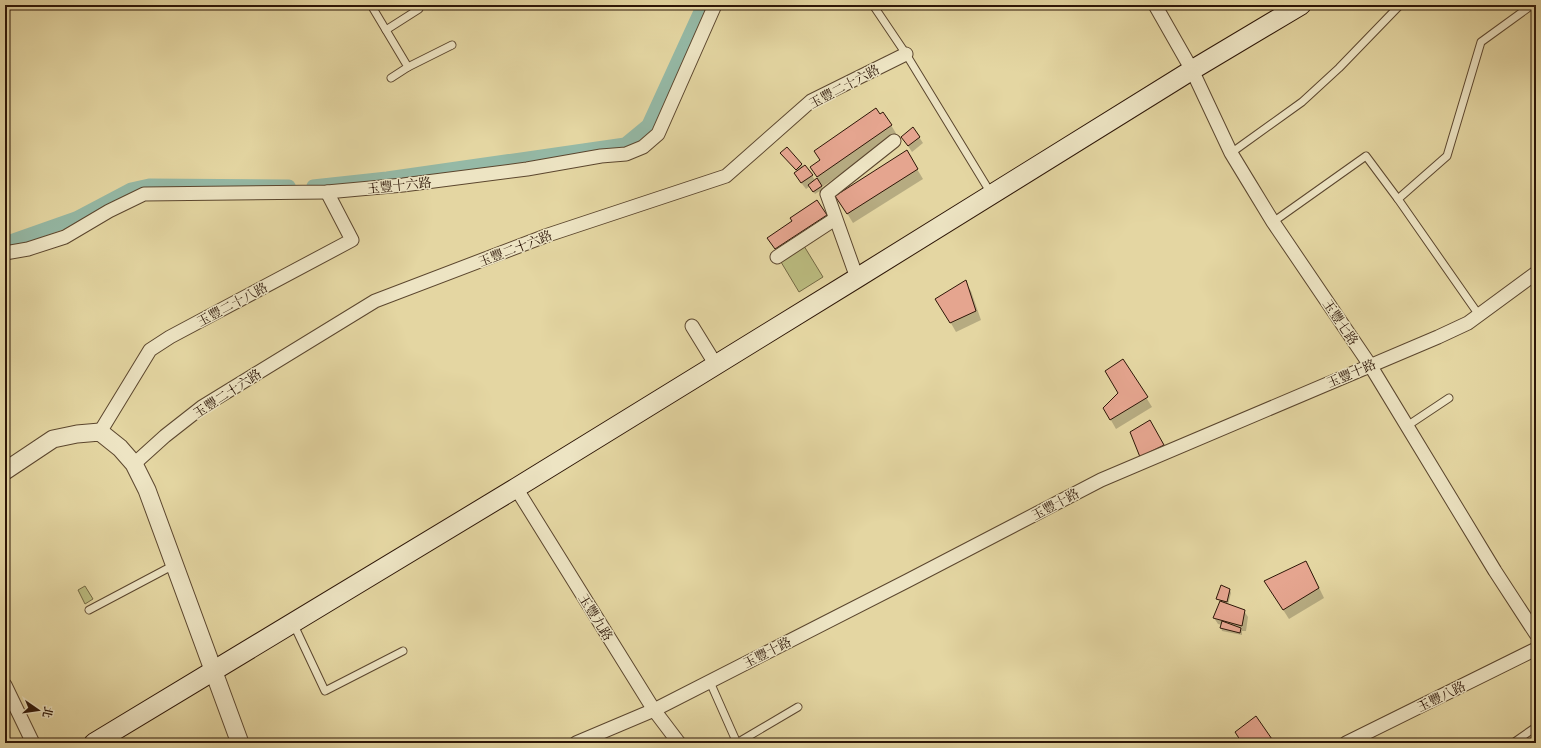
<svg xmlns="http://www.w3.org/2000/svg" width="1541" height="748" viewBox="0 0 1541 748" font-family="'Gentium Book Plus','Noto Serif TC',serif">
  <rect width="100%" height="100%" fill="#e4d6a2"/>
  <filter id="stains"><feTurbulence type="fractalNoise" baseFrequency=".005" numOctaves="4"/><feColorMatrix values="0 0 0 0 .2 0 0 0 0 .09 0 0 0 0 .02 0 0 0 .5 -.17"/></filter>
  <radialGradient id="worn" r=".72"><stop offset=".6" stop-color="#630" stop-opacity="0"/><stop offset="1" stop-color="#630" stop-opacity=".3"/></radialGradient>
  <g fill="#bbbc80" stroke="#746944">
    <polygon points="804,246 823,277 799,292 781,262"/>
    <polygon points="85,586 93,599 85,604 78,590"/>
  </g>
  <g fill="#0003">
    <polygon points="880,115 891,125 897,135 822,187 823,189 815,194 810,186 806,189 799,180 797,172 782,153 801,164 812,175 815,181 818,179 811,167"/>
    <polygon points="902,137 919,137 923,143 912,152"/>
    <polygon points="917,169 923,179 853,223 842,205"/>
    <polygon points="826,215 831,225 781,258 768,238"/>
    <polygon points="965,282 971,291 981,320 956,332 937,299"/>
    <polygon points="1123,360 1152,407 1116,429 1104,408 1119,394"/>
    <polygon points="1149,422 1169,455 1146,466"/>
    <polygon points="1311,571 1324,598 1289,619 1271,591"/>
    <polygon points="1230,590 1231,593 1228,605 1244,611 1248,617 1246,631 1242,631 1242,635 1222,631 1221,628 1222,625 1218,624 1214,618 1221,602 1217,599"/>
    <polygon points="1256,718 1273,743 1243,743 1236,732"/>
  </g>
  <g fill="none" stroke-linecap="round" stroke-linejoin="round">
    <g stroke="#95b9a6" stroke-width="13">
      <polyline points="313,186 387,178 625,144 648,125 703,5"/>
      <polyline points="5,243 76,218 131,189 149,185 289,186"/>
    </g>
  </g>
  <g fill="#e5a58f" stroke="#2d1607">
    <polygon points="876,108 880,114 883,112 892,125 817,177 810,167 820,160 814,151"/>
    <polygon points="913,127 920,137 908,146 901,137"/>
    <polygon points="787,147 802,164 796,170 780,153"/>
    <polygon points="907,150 918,169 847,214 835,196"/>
    <polygon points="805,165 813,175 801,183 794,173"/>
    <polygon points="817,178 822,186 813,192 808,185"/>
    <polygon points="817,200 827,215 775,249 767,238 792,221 790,218"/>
    <polygon points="966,280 976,311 950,323 935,299"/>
    <polygon points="1123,359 1148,397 1110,420 1103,408 1118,393 1105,371"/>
    <polygon points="1150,420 1164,445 1140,457 1130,432"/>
    <polygon points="1306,561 1319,588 1283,610 1264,581"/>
    <polygon points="1221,585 1230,589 1227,602 1216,599"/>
    <polygon points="1220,601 1245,610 1242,626 1213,618"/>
    <polygon points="1222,621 1241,628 1240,633 1220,628"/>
    <polygon points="1256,716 1274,742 1242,743 1235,732"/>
  </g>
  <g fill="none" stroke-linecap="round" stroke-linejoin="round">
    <g stroke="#5b462e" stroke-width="9">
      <g id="service">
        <polyline points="371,5 408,67 391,78"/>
        <polyline points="873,5 906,54 992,195"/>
        <polyline points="386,30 419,9"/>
        <polyline points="408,67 452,45"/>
        <polyline points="1231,153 1302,102 1339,68 1400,5"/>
        <polyline points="1398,199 1447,156 1481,42 1532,5"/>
        <polyline points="1273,222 1366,156 1398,199 1479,315"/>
        <polyline points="1407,426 1449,398"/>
        <polyline points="89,610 174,565"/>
        <polyline points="293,623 325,691 403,651"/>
        <polyline points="710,682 737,743"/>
        <polyline points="737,743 798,707"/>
        <polyline points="1513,743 1536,727"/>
      </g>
    </g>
    <g stroke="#5b462e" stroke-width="15">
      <g id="minor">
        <polyline points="1155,5 1192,70 1231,153 1248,181 1273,222 1370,365 1495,571 1536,634"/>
        <polyline points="5,253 28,249 65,237 109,211 144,194 327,192 403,185 527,169 601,156 626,154 643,147 658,134 715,5"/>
        <polyline points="777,257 835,219"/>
        <polyline points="857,278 827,194 894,141"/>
        <polyline points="692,326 716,365"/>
        <polyline points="100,432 150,350 170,337 352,240 327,192"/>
        <polyline points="134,464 165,436 202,407 375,301 548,235 726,176 811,101 906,54"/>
        <polyline points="516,488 654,710 679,743"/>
        <polyline points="5,685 33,743"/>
        <polyline points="576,743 654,710 907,581 1101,480 1438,337 1468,323 1536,273"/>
        <polyline points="1346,743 1536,649"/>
      </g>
    </g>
    <g stroke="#5b462e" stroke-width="19">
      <polyline id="tertiary" points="5,471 53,439 77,434 100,432 120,448 134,464 147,490 240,743"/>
    </g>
    <g stroke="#2d1607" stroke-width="21">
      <polyline id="secondary" points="94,743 516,488 857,278 1192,70 1301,5"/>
    </g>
    <use href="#service" stroke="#ede4c3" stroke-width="7"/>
    <use href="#minor" stroke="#ede4c3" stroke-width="13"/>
    <use href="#tertiary" stroke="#ede4c3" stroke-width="17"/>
    <use href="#secondary" stroke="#ede4c3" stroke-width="19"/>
  </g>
  <g text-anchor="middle" stroke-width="3" stroke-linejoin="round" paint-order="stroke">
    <g font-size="13" fill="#2d1607" stroke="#ede4c3">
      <text transform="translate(844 86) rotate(-28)" y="5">玉豐二十六路</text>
      <text transform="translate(399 185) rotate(-6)" y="5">玉豐十六路</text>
      <text transform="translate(515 248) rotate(-21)" y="5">玉豐二十六路</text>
      <text transform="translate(232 304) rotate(-28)" y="5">玉豐二十八路</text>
      <text transform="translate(1341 322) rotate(56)" y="5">玉豐七路</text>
      <text transform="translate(1351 373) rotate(-23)" y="5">玉豐十路</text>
      <text transform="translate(227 393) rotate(-33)" y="5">玉豐二十六路</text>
      <text transform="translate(1055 504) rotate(-28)" y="5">玉豐十路</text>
      <text transform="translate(596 617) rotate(58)" y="5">玉豐九路</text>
      <text transform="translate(767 652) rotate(-27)" y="5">玉豐十路</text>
      <text transform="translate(1441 696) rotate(-26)" y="5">玉豐八路</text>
    </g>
  </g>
  <rect width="1541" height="748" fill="none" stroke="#e4d6a2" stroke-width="20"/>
  <rect x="6" y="6" width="1529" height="736" fill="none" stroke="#2d1607" stroke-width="2"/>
  <rect x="10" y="10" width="1521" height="728" fill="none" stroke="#2d1607"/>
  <g transform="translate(38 710) rotate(103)" stroke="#ede4c3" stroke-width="3" paint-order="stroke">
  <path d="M0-3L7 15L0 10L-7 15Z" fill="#2d1607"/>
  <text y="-6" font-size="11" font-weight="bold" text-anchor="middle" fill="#2d1607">北</text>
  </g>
  <rect width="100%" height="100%" filter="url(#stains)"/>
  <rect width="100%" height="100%" fill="url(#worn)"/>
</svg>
